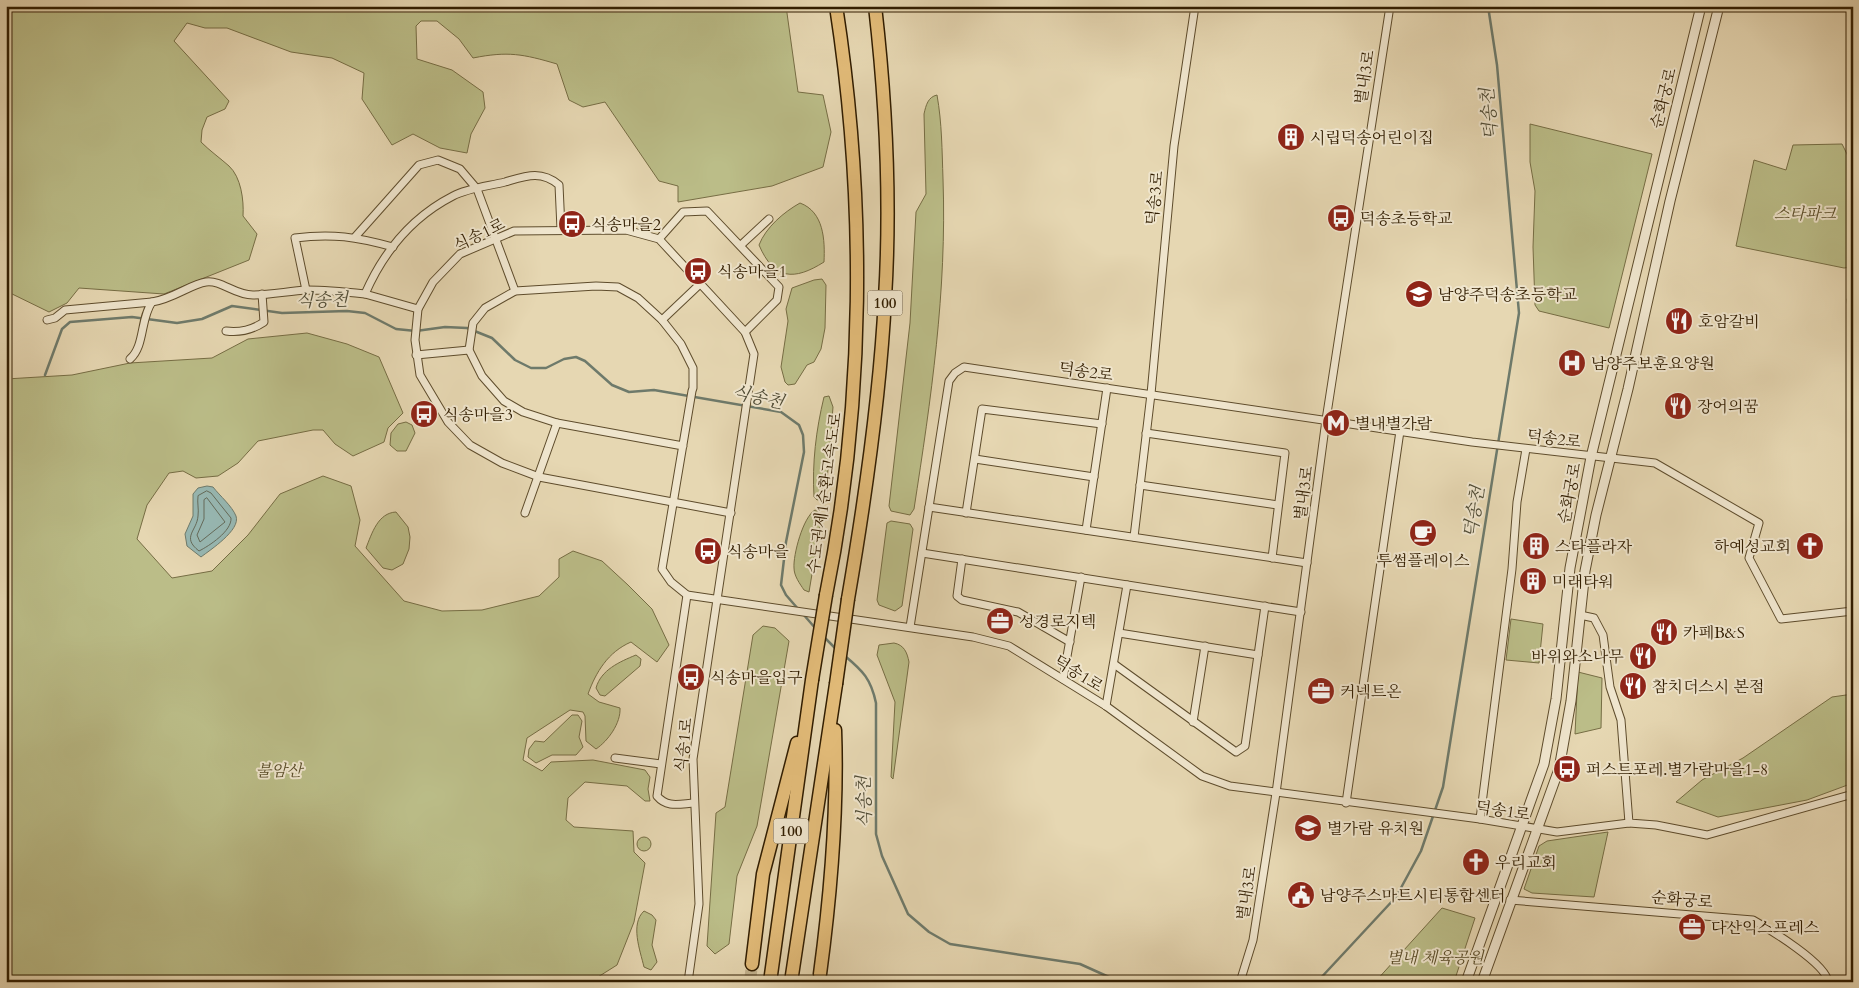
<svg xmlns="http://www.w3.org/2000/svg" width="1859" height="988" viewBox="0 0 1859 988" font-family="Cardo,'Noto Serif KR',serif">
  <rect width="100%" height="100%" fill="#e6d7b2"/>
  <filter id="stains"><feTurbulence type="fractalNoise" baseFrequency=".004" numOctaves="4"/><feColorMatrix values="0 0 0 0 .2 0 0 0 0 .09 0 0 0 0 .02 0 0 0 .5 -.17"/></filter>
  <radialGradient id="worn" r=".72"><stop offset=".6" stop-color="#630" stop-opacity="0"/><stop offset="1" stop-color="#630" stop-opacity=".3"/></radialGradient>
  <g fill="#bbbd88" stroke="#766d44">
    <path d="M6,6H786L798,92L823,95L831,132L823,167L772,186L678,202V186L659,181L605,102L583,107L569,100L557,64C523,54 508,51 473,58L459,39L437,21H421L416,26L417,59L452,70L483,92L485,108L471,134L467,153L440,148L413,134L392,145L362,99L364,73L332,58L291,52L227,28H205L187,23L174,41L229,101L225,109L207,117L202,130L201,142C210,151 220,158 229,166C241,177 244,200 243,216L257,234L249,260L164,294L79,288L67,303L49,312L6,291Z"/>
    <path d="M937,95C942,123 942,151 943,179C947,291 931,399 914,509L910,515L891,511L889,506L910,323L916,212L926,194L924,114C926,105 928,97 937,95Z"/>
    <polygon points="1530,124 1652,154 1609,328 1539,311 1535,305 1533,247 1535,191 1530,162"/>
    <polygon points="1842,144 1853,166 1853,267 1844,268 1736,246 1754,160 1786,170 1793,145"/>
    <path d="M800,203C824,212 825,240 824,262C794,281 774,280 759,245C766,227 784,212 800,203Z"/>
    <polygon points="822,279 826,285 825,328 821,349 814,362 807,365 795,384 788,385 785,382 781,367 788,321 786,309 792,288 814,280"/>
    <polygon points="1853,291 1853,366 1847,299"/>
    <path d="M307,333L347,344L379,357L403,413L388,428L384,442L353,456L335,444L323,430H313L258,441L238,463L218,476L196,478L183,471L169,473L147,505L137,539L172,578L212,571L248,535L280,494L323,476L351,486L360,520L355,546L404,601L442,611L482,610L539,596L559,577V559L573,551L602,561L628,585L652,609L669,645L657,662L631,642C608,652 596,672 588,694L599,702L620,708C621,723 608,741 596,749L586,741L585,716L583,712L570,710L527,738L523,760L542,771L551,762L593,760L645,770L650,777L648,789L650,801H645L627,786L585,782L568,798L566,820L574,827L633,831L634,852L645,863L634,922L617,965L590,982H6V379L72,375L130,363L212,358L248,339Z"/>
    <path d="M829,396L833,407L826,493L822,499L817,500L814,497C812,463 816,430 824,397Z"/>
    <polygon points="406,422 412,425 415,433 406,451 397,451 390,445 391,433 398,424"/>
    <path d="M815,510L822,514L809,592L804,590C800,584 794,576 794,568C793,555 803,517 815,510Z"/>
    <path d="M396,512L408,527L410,537L409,549L403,564L392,570L383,568L366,548C372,533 378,513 396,512Z"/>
    <polygon points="891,521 910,524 913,529 902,606 895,611 879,605 877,600 887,523"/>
    <polygon points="1511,619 1543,624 1539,663 1506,660"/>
    <polygon points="763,626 775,628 789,641 757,826 737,876 729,944 715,954 707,946 716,813 725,807 753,635"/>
    <path d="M894,643C904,645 907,652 909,662L893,779L891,777L895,702L877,655L879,645Z"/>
    <path d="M636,655L641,659L640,666L605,696L600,695L596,688C601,670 619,662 636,655Z"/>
    <polygon points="1578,672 1602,678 1601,728 1575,734"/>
    <polygon points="1853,694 1853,783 1807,800 1718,817 1676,802 1702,780 1743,758 1832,697"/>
    <polygon points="572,715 578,715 582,721 579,737 583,747 576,755 552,755 536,763 528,757 529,749 535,741 544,742"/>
    <polygon points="1608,832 1594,897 1532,893 1524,889 1539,846 1547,841"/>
    <circle cx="644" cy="844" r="7"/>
    <polygon points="1442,908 1475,918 1454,982 1375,982"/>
    <path d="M644,911L652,915L656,920L652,945L657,962L651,970L644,967C640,950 630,924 644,911Z"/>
  </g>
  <path fill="#97b8b3" stroke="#6e7a6b" d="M207,486L213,487C220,496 232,506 236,516C241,530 210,550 201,557L187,546L185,534L193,516V494L198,488Z"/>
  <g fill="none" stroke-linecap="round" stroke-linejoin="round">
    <g stroke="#646a5a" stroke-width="1">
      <path d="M207,491L211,493L231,518C232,531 209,546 199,551C181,537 197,531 198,516C199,509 197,503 198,496Z"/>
      <polygon points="207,498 225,522 200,542 197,535 204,519 204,500"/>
    </g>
    <g stroke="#6e7a6b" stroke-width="2.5">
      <polyline points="45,375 62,329 70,322 132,317 177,323 202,319 232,306 282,313 347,311 365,313 396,329 416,331 445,327 467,328 492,338 515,360 531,368 546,368 564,359 576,357 585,361 612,385 629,392 654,390 781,412 799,425 803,435 804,452 786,542 781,585 786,595 799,610"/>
      <polyline points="803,614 816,629"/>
      <polyline points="823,636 837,650"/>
      <path d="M845,656C863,671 871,679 876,703V834L882,856L908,914L929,932L950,944L1080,964L1120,982"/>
      <polyline points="1317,982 1396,897 1421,851 1443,787 1519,313 1497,65 1488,6"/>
    </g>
    <polyline stroke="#c2b28e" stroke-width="12" stroke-dasharray="12 6" stroke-linecap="butt" points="750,982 752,964"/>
    <g stroke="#5e4c2c" stroke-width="9">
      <g id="minor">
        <polyline points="355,237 419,165 438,160 460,169 477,189 515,291"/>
        <polyline points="659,239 683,212 707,211 779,287 777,300 745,332"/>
        <polyline points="741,245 769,219"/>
        <path d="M306,290L295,238C332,233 357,237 393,247"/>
        <path d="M418,309L365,294C383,253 412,217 453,196C468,188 489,186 505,182C526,176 541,170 559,185L561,229"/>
        <polyline points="47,320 55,318 65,310 152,302"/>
        <polyline points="662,320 700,284"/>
        <path d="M226,331C241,333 252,330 264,322L262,294"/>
        <polyline points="416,355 469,350"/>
        <path d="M130,359C145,346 140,319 152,302C173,299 191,284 206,282C222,280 234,295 253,295C271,295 289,291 307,290C327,290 346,292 365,294"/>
        <polyline points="1146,433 1285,453 1272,558"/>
        <polyline points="683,446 557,423 523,412 504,401 482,376 469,350 473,323 485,308 515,291 596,286 618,287 638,298 662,320 681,344 693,368 693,388 692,391 662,569 671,582 687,595 973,637 1009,646 1106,706 1202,776 1230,786 1480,819 1557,832 1629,823"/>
        <polyline points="975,459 1094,477"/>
        <polyline points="1140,485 1278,505"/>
        <polyline points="929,507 1307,563"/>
        <polyline points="525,513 557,423"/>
        <polyline points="966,513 982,409 1102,424"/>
        <polyline points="1086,530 1107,388"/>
        <polyline points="1134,537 1151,394 1174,146 1195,6"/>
        <polyline points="922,553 1301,612"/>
        <polyline points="962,559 957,596 962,600 1018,612 1070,642"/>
        <path d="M687,595L657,796C667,808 679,804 694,803"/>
        <polyline points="1580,615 1594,618 1603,635 1610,687 1621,720 1629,823 1656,825 1707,835 1853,794"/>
        <polyline points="910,627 949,381 955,373 964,367 1472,442 1655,463 1759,523 1749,558 1781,619 1853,611"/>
        <polyline points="1119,633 1258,655"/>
        <polyline points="1114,664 1236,752 1245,746 1265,606"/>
        <polyline points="1063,679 1081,577"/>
        <polyline points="1106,706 1127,585"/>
        <polyline points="1193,722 1205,646"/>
        <polyline points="615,758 661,764"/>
        <polyline points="1346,803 1400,431"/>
        <polyline points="1480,819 1512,569 1517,502 1526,449"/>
        <path d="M1510,900L1753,920C1769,929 1827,964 1828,982"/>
        <polyline points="688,982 699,904 693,759 754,354 745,332 659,239 626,230 514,231 460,254 433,282 418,309 415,340 420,375 448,422 470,445 502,463 539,477 731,513"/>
        <polyline points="1240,982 1253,940 1276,793 1326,420 1390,6"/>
      </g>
    </g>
    <g stroke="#5e4c2c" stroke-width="11">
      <g id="tertiary">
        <polyline points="1466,982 1544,764 1556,699 1570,568 1591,457 1701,6"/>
        <polyline points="1482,982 1559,769 1571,701 1585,571 1596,515 1628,389 1670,201 1719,6"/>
      </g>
    </g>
    <g stroke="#311d00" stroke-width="15">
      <g id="motorway">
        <path d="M826,595C865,402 866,201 836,6"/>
        <path d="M848,599C865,500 880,398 885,298C891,201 886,102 875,6"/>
        <polyline points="752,964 763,874 797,743"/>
        <path d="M820,974C831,892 838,812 835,730"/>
        <polyline points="770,982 812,680"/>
        <polyline points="791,982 836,684"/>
      </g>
    </g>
    <use href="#minor" stroke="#efe5cd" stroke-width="7"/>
    <use href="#tertiary" stroke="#efe5cd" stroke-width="9"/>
    <use href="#motorway" stroke="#e3bc79" stroke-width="12"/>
    <g stroke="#311d00" stroke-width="15" stroke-linecap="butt">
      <g id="motorway-bridge">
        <polyline points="812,680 826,595"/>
        <polyline points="836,684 848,599"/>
      </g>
    </g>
    <use href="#motorway-bridge" stroke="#e3bc79" stroke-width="12"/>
  </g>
  <defs>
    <g id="building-disc" transform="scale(1.4375)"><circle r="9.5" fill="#8f2418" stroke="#efe5cd"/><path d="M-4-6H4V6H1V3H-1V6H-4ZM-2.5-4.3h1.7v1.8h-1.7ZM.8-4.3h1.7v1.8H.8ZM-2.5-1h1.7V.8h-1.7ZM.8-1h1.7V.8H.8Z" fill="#fff"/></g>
    <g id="bus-disc" transform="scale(1.4375)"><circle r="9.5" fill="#8f2418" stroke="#efe5cd"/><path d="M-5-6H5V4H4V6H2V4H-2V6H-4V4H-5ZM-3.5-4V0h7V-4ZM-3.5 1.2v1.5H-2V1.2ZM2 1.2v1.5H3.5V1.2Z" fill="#fff"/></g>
    <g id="school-disc" transform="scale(1.4375)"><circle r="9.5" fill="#8f2418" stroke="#efe5cd"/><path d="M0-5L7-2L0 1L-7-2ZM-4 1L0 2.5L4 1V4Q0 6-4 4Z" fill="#fff"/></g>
    <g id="restaurant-disc" transform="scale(1.4375)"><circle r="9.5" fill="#8f2418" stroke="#efe5cd"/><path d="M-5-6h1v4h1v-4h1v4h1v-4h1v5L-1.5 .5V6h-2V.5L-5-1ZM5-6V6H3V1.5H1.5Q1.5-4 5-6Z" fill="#fff"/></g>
    <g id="hospital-disc" transform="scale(1.4375)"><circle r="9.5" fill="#8f2418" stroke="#efe5cd"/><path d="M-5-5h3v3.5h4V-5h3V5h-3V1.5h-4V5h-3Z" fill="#fff"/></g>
    <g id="metro-disc" transform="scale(1.4375)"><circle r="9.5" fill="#8f2418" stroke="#efe5cd"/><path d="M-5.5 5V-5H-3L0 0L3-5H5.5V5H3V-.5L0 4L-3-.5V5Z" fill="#fff"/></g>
    <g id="cafe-disc" transform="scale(1.4375)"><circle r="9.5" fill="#8f2418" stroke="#efe5cd"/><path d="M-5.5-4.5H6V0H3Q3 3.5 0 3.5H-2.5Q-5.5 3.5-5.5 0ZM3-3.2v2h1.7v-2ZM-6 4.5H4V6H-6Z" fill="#fff"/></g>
    <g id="church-disc" transform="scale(1.4375)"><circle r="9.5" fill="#8f2418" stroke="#efe5cd"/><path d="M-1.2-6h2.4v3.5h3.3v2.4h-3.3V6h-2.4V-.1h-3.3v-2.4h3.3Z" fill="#fff"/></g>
    <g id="office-disc" transform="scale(1.4375)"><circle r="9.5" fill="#8f2418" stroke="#efe5cd"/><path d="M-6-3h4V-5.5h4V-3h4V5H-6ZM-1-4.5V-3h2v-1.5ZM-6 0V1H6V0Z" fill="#fff"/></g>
    <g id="civic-disc" transform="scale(1.4375)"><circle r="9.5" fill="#8f2418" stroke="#efe5cd"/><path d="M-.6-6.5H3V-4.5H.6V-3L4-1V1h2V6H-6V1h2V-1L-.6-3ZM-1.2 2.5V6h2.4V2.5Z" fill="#fff"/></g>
  </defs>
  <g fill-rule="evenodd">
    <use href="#building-disc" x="1291" y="137"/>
    <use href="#bus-disc" x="1341" y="218"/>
    <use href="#bus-disc" x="572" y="224"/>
    <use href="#bus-disc" x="698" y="271"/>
    <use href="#school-disc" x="1419" y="294"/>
    <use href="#restaurant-disc" x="1679" y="321"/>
    <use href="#hospital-disc" x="1572" y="363"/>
    <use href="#restaurant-disc" x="1678" y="406"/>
    <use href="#bus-disc" x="424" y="414"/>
    <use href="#metro-disc" x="1336" y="423"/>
    <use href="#cafe-disc" x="1423" y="533"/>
    <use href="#building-disc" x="1536" y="546"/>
    <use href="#church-disc" x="1810" y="546"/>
    <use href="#bus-disc" x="708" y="551"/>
    <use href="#building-disc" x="1533" y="581"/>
    <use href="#office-disc" x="1000" y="621"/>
    <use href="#restaurant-disc" x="1664" y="632"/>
    <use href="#restaurant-disc" x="1643" y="656"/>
    <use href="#bus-disc" x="691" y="677"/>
    <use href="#restaurant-disc" x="1633" y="686"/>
    <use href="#office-disc" x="1321" y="691"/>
    <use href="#bus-disc" x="1567" y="769"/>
    <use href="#school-disc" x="1308" y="828"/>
    <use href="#church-disc" x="1476" y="862"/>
    <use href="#civic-disc" x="1301" y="895"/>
    <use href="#office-disc" x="1692" y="927"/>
  </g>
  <g text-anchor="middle" stroke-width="4" stroke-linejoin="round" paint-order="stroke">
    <g fill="#efe5cd" stroke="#6a593e" stroke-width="1">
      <rect x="867.5" y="290.5" width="35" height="25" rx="4"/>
      <rect x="773.5" y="818.5" width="35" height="25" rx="4"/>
    </g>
    <g font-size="15" font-weight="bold" fill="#311d00">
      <text x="885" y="308">100</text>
      <text x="791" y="836">100</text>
    </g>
    <g font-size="16" fill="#311d00" stroke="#efe5cd">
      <text transform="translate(1364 77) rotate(-81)" y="6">별내3로</text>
      <text transform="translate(1663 98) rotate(-76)" y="6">순화궁로</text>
      <text transform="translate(1154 198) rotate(-84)" y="6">덕송3로</text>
      <text transform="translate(479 234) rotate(-26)" y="6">식송1로</text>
      <text transform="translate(1086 371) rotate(8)" y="6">덕송2로</text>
      <text transform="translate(1554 438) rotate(7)" y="6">덕송2로</text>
      <text transform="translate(824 493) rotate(-82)" y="6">수도권제1순환고속도로</text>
      <text transform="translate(1303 493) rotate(-82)" y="6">별내3로</text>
      <text transform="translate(1569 493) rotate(-79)" y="6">순화궁로</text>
      <text transform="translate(1079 673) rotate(32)" y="6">덕송1로</text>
      <text transform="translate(683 745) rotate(-84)" y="6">식송1로</text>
      <text transform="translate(1503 810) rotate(9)" y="6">덕송1로</text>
      <text transform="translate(1246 893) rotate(-81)" y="6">별내3로</text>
      <text transform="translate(1682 899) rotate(5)" y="6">순화궁로</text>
    </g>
    <g font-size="16" fill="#311d00" stroke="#efe5cd" text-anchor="start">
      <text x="1310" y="143">시립덕송어린이집</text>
      <text x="1360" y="224">덕송초등학교</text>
      <text x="591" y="230">식송마을2</text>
      <text x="717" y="277">식송마을1</text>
      <text x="1438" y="300">남양주덕송초등학교</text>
      <text x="1698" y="327">호암갈비</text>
      <text x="1591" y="369">남양주보훈요양원</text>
      <text x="1697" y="412">장어의꿈</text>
      <text x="443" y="420">식송마을3</text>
      <text x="1355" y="429">별내별가람</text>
      <text x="1555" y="552">스타플라자</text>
      <text x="1791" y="552" text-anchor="end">하예성교회</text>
      <text x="727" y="557">식송마을</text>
      <text x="1423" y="566" text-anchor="middle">투썸플레이스</text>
      <text x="1552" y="587">미래타워</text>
      <text x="1019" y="627">성경로지텍</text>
      <text x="1683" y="638">카페B&amp;S</text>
      <text x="1624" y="662" text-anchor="end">바위와소나무</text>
      <text x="710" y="683">식송마을입구</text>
      <text x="1652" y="692">참치더스시 본점</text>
      <text x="1340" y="697">커넥트온</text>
      <text x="1586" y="775">퍼스트포레.별가람마을1-8</text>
      <text x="1327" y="834">별가람 유치원</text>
      <text x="1495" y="868">우리교회</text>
      <text x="1320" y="901">남양주스마트시티통합센터</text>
      <text x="1711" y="933">다산익스프레스</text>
    </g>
    <g font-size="16" font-style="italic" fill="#5a4d29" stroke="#efe5cd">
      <text x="1805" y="219">스타파크</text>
      <text x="279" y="776">불암산</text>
      <text x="1435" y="963">별내 체육공원</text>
    </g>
    <g font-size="18" font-style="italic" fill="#504c36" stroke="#efe5cd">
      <text transform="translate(1489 114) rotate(-95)" y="6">덕송천</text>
      <text transform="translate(322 300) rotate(-1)" y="6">식송천</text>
      <text transform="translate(758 397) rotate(13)" y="6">식송천</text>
      <text transform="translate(1474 512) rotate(-81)" y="6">덕송천</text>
      <text transform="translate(864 802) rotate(-91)" y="6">식송천</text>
    </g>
  </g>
  <rect width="1859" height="988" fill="none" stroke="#e6d7b2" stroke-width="25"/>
  <rect x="8" y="8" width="1844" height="973" fill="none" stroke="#311d00" stroke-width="2.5"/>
  <rect x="12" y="12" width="1834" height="963" fill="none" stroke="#311d00"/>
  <rect width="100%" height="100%" filter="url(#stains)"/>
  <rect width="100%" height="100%" fill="url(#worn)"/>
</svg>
